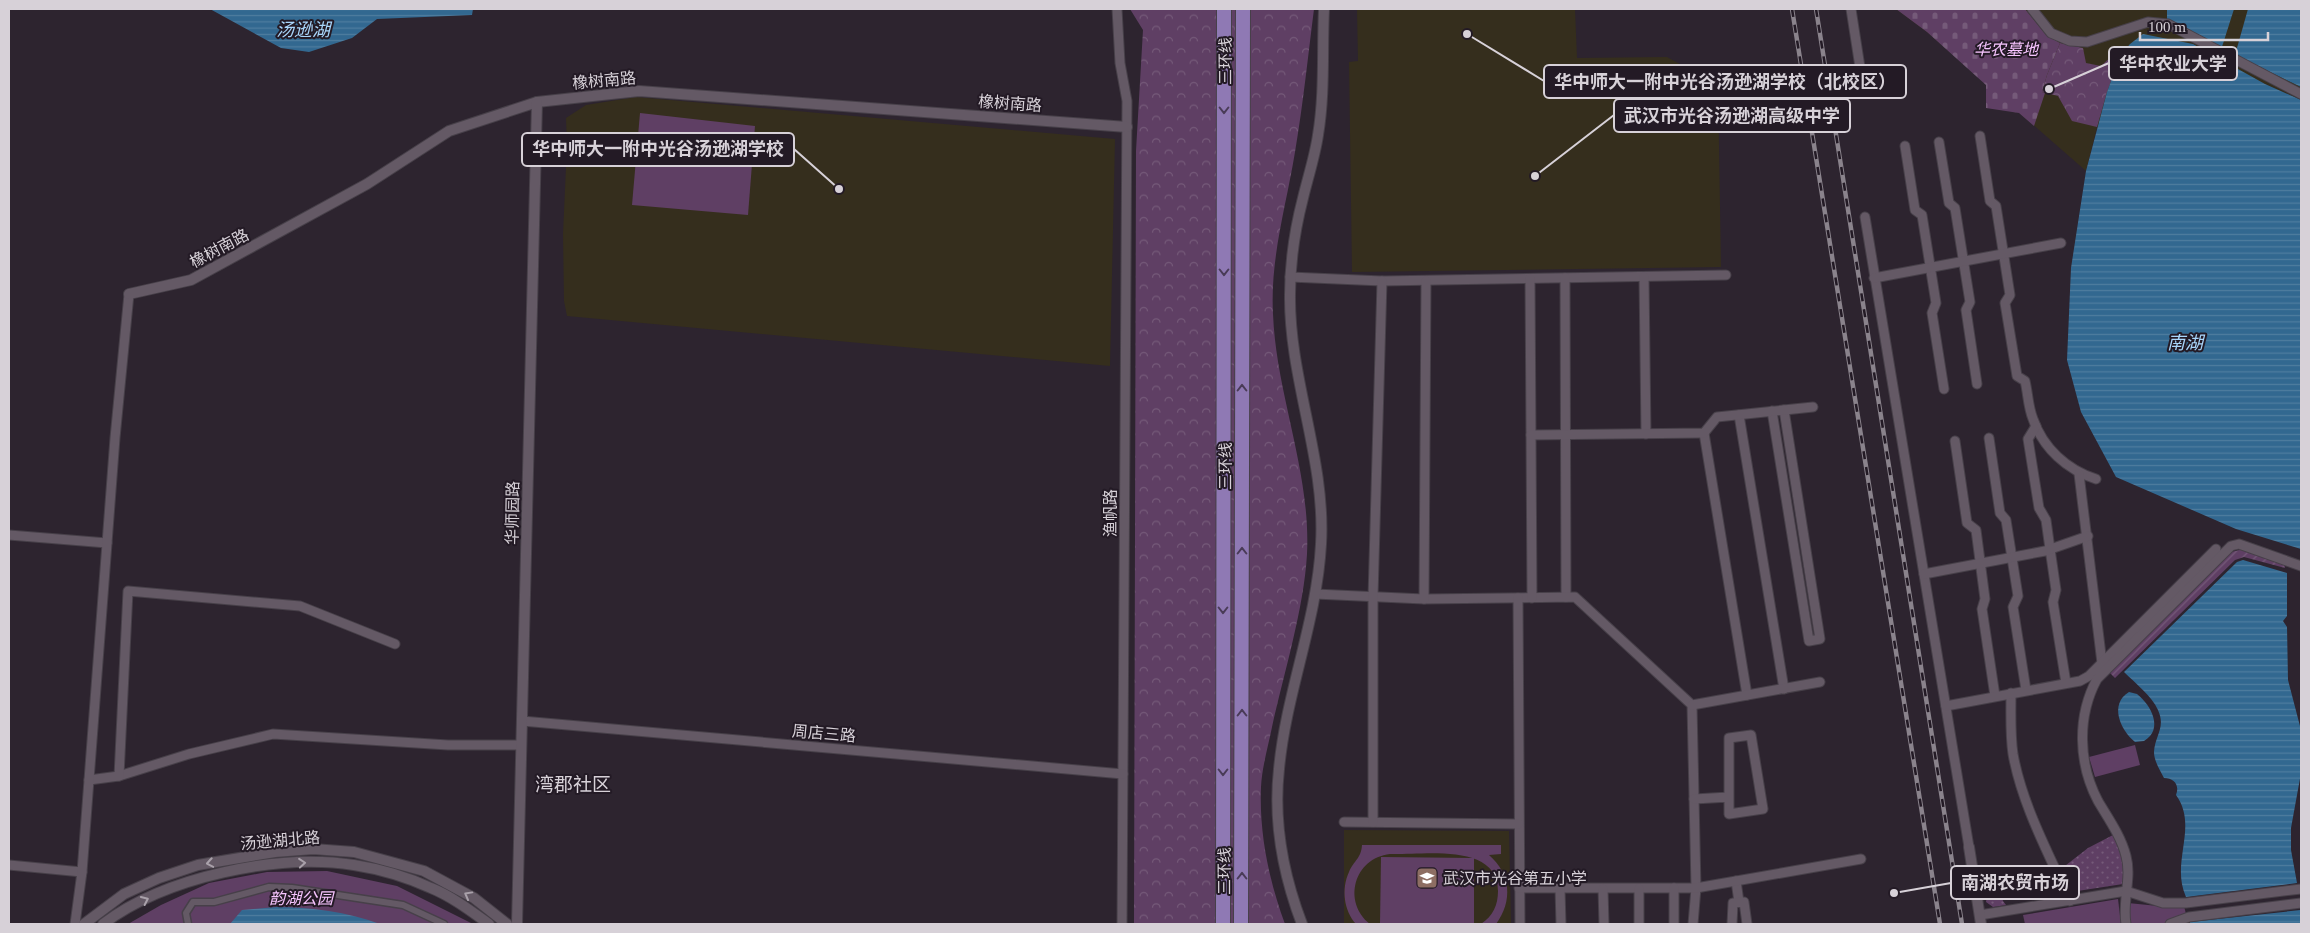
<svg xmlns="http://www.w3.org/2000/svg" width="2310" height="933" viewBox="0 0 2310 933" font-family="'Times New Roman','Noto Sans SC',serif">
  <defs>
    <pattern id="grass-dots" width="8" height="8" patternUnits="userSpaceOnUse" patternTransform="scale(1.25)"><rect width="8" height="8" fill="#5f3f64"/><path d="M2 2h.1M6 6h.1" fill="none" stroke="#755a79" stroke-width="1.8" stroke-linecap="round"/></pattern>
    <pattern id="forest-crowns" width="20" height="18" patternUnits="userSpaceOnUse" patternTransform="scale(1.25)"><rect width="20" height="18" fill="#5f3f64"/><path d="M2 6a3 3 0 1 1 6 0M12 15a3 3 0 1 1 6 0" fill="none" stroke="#755a79"/></pattern>
    <pattern id="cemetery-stones" width="16" height="16" patternUnits="userSpaceOnUse" patternTransform="scale(1.25)"><rect width="16" height="16" fill="#5f3f64"/><path d="M2 7V4a2 2 0 0 1 4 0v3zM10 15v-3a2 2 0 0 1 4 0v3z" fill="#755a79"/></pattern>
    <pattern id="garden-furrows" width="10" height="10" patternUnits="userSpaceOnUse" patternTransform="scale(1.25)"><rect width="10" height="10" fill="#5f3f64"/><path d="M-1 1l2-2M0 10L10 0M9 11l2-2" fill="none" stroke="#755a79"/></pattern>
    <pattern id="water-rules" width="6" height="5" patternUnits="userSpaceOnUse" patternTransform="scale(1.25)"><rect width="6" height="5" fill="#326890"/><path d="M0 2.5h6" fill="none" stroke="#4f7d9f"/></pattern>
  </defs>
  <rect width="100%" height="100%" fill="#2d242f"/>
  <g fill="#352e1d">
    <polygon points="1357,9 1575,9 1577,58 1667,57 1718,85 1721,267 1352,272 1349,62 1358,61"/>
    <polygon points="1896,9 2301,9 2301,100 2265,84 2097,127 2086,171 1927,32"/>
    <polygon points="636,97 1115,139 1110,366 567,316 564,301 563,234 567,145 566,118 586,105"/>
    <polygon points="1344,830 1509,831 1511,924 1344,924"/>
  </g>
  <g fill="url(#grass-dots)">
    <polygon points="2113,835 2123,858 2123,884 2071,892 2061,869 2088,848"/>
    <polygon points="1991,868 2003,901 2006,905 1993,907 1986,902"/>
  </g>
  <g fill="url(#forest-crowns)">
    <path d="M1130,9H1314C1308,56 1303,105 1295,152C1286,207 1270,258 1273,314C1276,394 1311,472 1307,554C1304,608 1284,673 1272,727C1268,747 1262,767 1261,787C1259,833 1269,881 1285,924H1134L1136,151L1143,30Z"/>
    <polygon points="2060,43 2083,48 2086,63 2101,66 2114,54 2120,56 2107,92 2097,127 2072,121 2058,96 2042,92 2047,75"/>
  </g>
  <polygon fill="url(#cemetery-stones)" points="1896,9 2025,9 2046,35 2060,43 2047,75 2042,92 2045,93 2034,126 2019,113 1986,108 1986,85 1927,32"/>
  <g fill="#5f3f64">
    <polygon points="640,113 755,126 748,215 632,205"/>
    <polygon points="2135,745 2140,765 2095,777 2089,757"/>
    <path d="M1362,845H1501V854L1489,855C1511,874 1513,901 1496,924H1481C1493,916 1498,905 1498,891C1498,842 1423,855 1390,854C1354,858 1342,902 1370,924H1356C1344,911 1341,889 1349,872C1354,860 1361,859 1362,845Z"/>
    <polygon points="1381,857 1474,858 1474,924 1380,924"/>
    <polygon points="327,871 397,886 473,924 128,924 161,905 209,883 267,872"/>
    <polygon points="2118,899 2121,924 2025,924 2023,915"/>
    <polygon points="2128,903 2158,906 2184,906 2186,914 2163,924 2131,924"/>
  </g>
  <polygon fill="url(#garden-furrows)" points="2244,549 2284,563 2285,568 2244,557 2235,560 2115,678 2110,673 2231,552"/>
  <g fill="url(#water-rules)">
    <polygon points="210,9 473,9 472,15 377,19 352,38 309,52 281,48"/>
    <polygon points="2167,9 2234,9 2221,50 2167,20"/>
    <polygon points="2248,9 2301,9 2301,87 2235,55"/>
    <polygon points="2143,34 2193,44 2265,84 2301,100 2301,549 2236,529 2116,477 2081,412 2067,360 2071,268 2086,171 2107,92 2120,56 2130,44"/>
    <path d="M2243,560L2287,573V616L2283,621L2287,627L2288,680L2301,730V773L2291,828V850L2297,883L2186,897C2170,862 2199,827 2176,795C2180,785 2174,778 2164,778C2160,770 2154,761 2154,752C2155,735 2166,728 2158,710C2152,696 2135,683 2124,672L2237,562Z"/>
    <path d="M2129,692L2137,694C2151,705 2164,729 2144,741L2135,742C2120,730 2109,704 2129,692Z"/>
    <path d="M276,907C311,907 347,912 380,924H230L242,910Z"/>
    <polygon points="2301,910 2301,924 2190,924 2190,922"/>
  </g>
  <g fill="none" stroke-linecap="round" stroke-linejoin="round">
    <g stroke="#474049" stroke-width="9">
      <polyline id="pedestrian" points="188,924 186,913 193,902 214,902 269,887 292,888 403,905 444,924"/>
    </g>
    <g stroke="#474049" stroke-width="11">
      <g id="minor">
        <polyline points="1117,9 1120,63 1127,101 1122,924"/>
        <polyline points="1851,9 1862,80"/>
        <polyline points="2032,9 2051,33 2070,41 2087,42 2148,22 2168,24 2301,94"/>
        <path d="M1980,136L1990,201L1996,206L2010,295L2005,303L2017,376L2025,381C2028,393 2028,407 2033,419C2043,448 2067,470 2096,479"/>
        <polyline points="1939,142 1949,203 1955,208 1970,302 1966,310 1977,384"/>
        <polyline points="1905,146 1915,210 1922,215 1936,303 1932,313 1944,389"/>
        <polyline points="1865,217 1969,847"/>
        <polyline points="1290,277 1382,281 1726,275"/>
        <polyline points="1644,277 1646,434"/>
        <polyline points="1565,278 1566,597"/>
        <polyline points="1874,278 2061,243"/>
        <polyline points="1530,279 1531,435"/>
        <polyline points="1772,411 1809,641 1820,639 1784,410"/>
        <polyline points="1739,415 1784,689"/>
        <polyline points="2036,426 2028,439 2039,508 2046,520 2050,549 2056,590 2053,602 2066,683"/>
        <polyline points="1704,433 1747,695"/>
        <polyline points="1989,438 2000,513 2006,520 2018,596 2013,607 2026,690"/>
        <polyline points="1955,441 1967,523 1976,530 1985,599 1982,609 1995,696"/>
        <polyline points="2079,474 2102,663"/>
        <polyline points="9,535 107,543"/>
        <polyline points="1924,574 2045,551 2088,536"/>
        <polyline points="1315,594 1424,599 1575,597 1692,705 1696,888 1693,924"/>
        <polyline points="1518,598 1520,924"/>
        <polyline points="1532,598 1531,435 1704,433 1717,417 1813,407"/>
        <polyline points="1424,599 1426,281"/>
        <path d="M2011,693C2011,713 2010,734 2013,754C2022,805 2049,854 2070,901"/>
        <polyline points="1692,705 1820,682"/>
        <polyline points="1946,706 2080,681 2089,676 2216,549"/>
        <polyline points="522,721 1123,774"/>
        <polyline points="119,776 189,754 273,734 448,745 521,745"/>
        <polyline points="89,780 119,776 128,591 300,606 395,644"/>
        <polyline points="1694,799 1729,797 1729,738 1751,735 1763,809 1729,814 1729,797"/>
        <polyline points="1344,822 1518,824"/>
        <polyline points="1373,822 1373,597 1382,281"/>
        <polyline points="9,865 82,872"/>
        <polyline points="1736,881 1739,902"/>
        <polyline points="1519,888 1696,888 1861,859"/>
        <polyline points="1674,888 1674,924"/>
        <polyline points="1560,889 1561,924"/>
        <polyline points="1603,889 1604,924"/>
        <polyline points="1980,915 2126,891 2163,903 2186,903 2301,889"/>
        <polyline points="75,924 82,872 115,438 129,294"/>
        <polyline points="1639,924 1639,889"/>
        <polyline points="1732,924 1733,903 1744,902 1747,924"/>
        <path d="M2126,924C2122,901 2132,878 2126,856C2121,836 2108,818 2098,801C2078,763 2077,716 2097,679L2231,546L2239,544L2301,566"/>
        <polyline points="2170,924 2189,917 2301,903"/>
      </g>
    </g>
    <g stroke="#474049" stroke-width="12">
      <g id="tertiary">
        <polyline points="129,294 191,280 367,184 449,131 537,102 639,91 1127,127"/>
        <polyline points="1969,847 1981,924"/>
        <polyline points="84,924 124,894 159,878 198,865 275,852 313,849 354,852 424,871 474,898 507,924"/>
        <path d="M103,924C165,877 278,853 354,865C380,869 407,877 431,888C451,896 471,911 489,924"/>
        <polyline points="517,924 537,102"/>
        <path d="M1302,924C1283,874 1273,823 1279,769C1286,693 1317,621 1321,544C1326,460 1289,379 1290,295C1290,263 1295,229 1303,198C1308,177 1315,156 1318,135C1325,93 1322,51 1324,9"/>
      </g>
    </g>
    <g stroke="#474049" stroke-width="16">
      <g id="trunk">
        <polyline points="1223,924 1224,9"/>
        <polyline points="1241,924 1243,9"/>
      </g>
    </g>
    <use href="#pedestrian" stroke="#645965" stroke-width="6"/>
    <use href="#minor" stroke="#645965" stroke-width="9"/>
    <use href="#tertiary" stroke="#645965" stroke-width="10"/>
    <use href="#trunk" stroke="#8f79b4" stroke-width="14"/>
    <g stroke="#8a838c" stroke-width="4.5">
      <g id="rail">
        <polyline points="1792,9 1940,924"/>
        <polyline points="1816,9 1962,924"/>
      </g>
    </g>
    <use href="#rail" stroke="#231a25" stroke-width="2.5" stroke-dasharray="8" stroke-linecap="butt"/>
  </g>
  <defs><path id="oneway-chevron" d="M-2-3.5L2.5 0L-2 3.5" fill="none" stroke-width="1.6" stroke-linecap="round" stroke-linejoin="round" transform="scale(1.25)"/></defs>
  <g stroke="#493b57">
    <use href="#oneway-chevron" transform="translate(1224 110) rotate(90)"/>
    <use href="#oneway-chevron" transform="translate(1224 272) rotate(90)"/>
    <use href="#oneway-chevron" transform="translate(1242 388) rotate(-90)"/>
    <use href="#oneway-chevron" transform="translate(1242 551) rotate(-90)"/>
    <use href="#oneway-chevron" transform="translate(1223 610) rotate(90)"/>
    <use href="#oneway-chevron" transform="translate(1242 713) rotate(-90)"/>
    <use href="#oneway-chevron" transform="translate(1223 772) rotate(90)"/>
    <use href="#oneway-chevron" transform="translate(1242 876) rotate(-90)"/>
  </g>
  <g stroke="#a9a1aa">
    <use href="#oneway-chevron" transform="translate(210 863) rotate(170)"/>
    <use href="#oneway-chevron" transform="translate(302 863) rotate(-5)"/>
    <use href="#oneway-chevron" transform="translate(468 895) rotate(-151)"/>
    <use href="#oneway-chevron" transform="translate(145 900) rotate(-25)"/>
  </g>
  <defs>
    <g id="school-square" transform="scale(1.125)"><rect x="-9" y="-9" width="18" height="18" rx="4" fill="#8d6e63" stroke="#231a25"/><path d="M0-5L7-2L0 1L-7-2ZM-4 1L0 2.5L4 1V4Q0 6-4 4Z" fill="#fff"/></g>
  </defs>
  <g fill-rule="evenodd">
    <use href="#school-square" x="1427" y="878"/>
  </g>
  <g text-anchor="middle" stroke-width="4" stroke-linejoin="round" paint-order="stroke">
    <g font-size="16" font-style="italic" fill="#f6c4fe" stroke="#231a25">
      <text x="2006" y="55">华农墓地</text>
      <text x="301" y="904">韵湖公园</text>
    </g>
    <g font-size="16" fill="#d7d1d8" stroke="#231a25">
      <text transform="translate(1225 61) rotate(-90)" y="6">三环线</text>
      <text transform="translate(604 80) rotate(-5)" y="6">橡树南路</text>
      <text transform="translate(1010 103) rotate(4)" y="6">橡树南路</text>
      <text transform="translate(219 248) rotate(-28)" y="6">橡树南路</text>
      <text transform="translate(1225 466) rotate(-90)" y="6">三环线</text>
      <text transform="translate(512 513) rotate(-89)" y="6">华师园路</text>
      <text transform="translate(1110 513) rotate(-90)" y="6">渔帆路</text>
      <text transform="translate(824 733) rotate(5)" y="6">周店三路</text>
      <text transform="translate(280 840) rotate(-5)" y="6">汤逊湖北路</text>
      <text transform="translate(1224 871) rotate(-90)" y="6">三环线</text>
    </g>
    <g font-size="16" fill="#d7d1d8" stroke="#231a25" text-anchor="start">
      <text x="1443" y="884">武汉市光谷第五小学</text>
    </g>
    <g font-size="18" font-style="italic" fill="#a9d6fb" stroke="#231a25">
      <text x="303" y="36">汤逊湖</text>
      <text x="2185" y="349">南湖</text>
    </g>
    <g font-size="19" fill="#d7d1d8" stroke="#231a25">
      <text x="573" y="791">湾郡社区</text>
    </g>
  </g>
  <path fill="none" stroke="#d7d1d8" stroke-width="2" d="M2049 89L2109 63M1467 34L1544 81M1535 176L1614 115M839 189L794 149M1894 893L1951 883"/>
  <g fill="#d7d1d8" stroke="#231a25" stroke-width="2">
    <circle cx="2049" cy="89" r="5"/>
    <circle cx="1467" cy="34" r="5"/>
    <circle cx="1535" cy="176" r="5"/>
    <circle cx="839" cy="189" r="5"/>
    <circle cx="1894" cy="893" r="5"/>
  </g>
  <g fill="#231a25" stroke="#d7d1d8" stroke-width="2">
    <rect x="2109" y="47" width="128" height="33" rx="5"/>
    <rect x="1544" y="65" width="362" height="33" rx="5"/>
    <rect x="1614" y="99" width="236" height="33" rx="5"/>
    <rect x="522" y="133" width="272" height="33" rx="5"/>
    <rect x="1951" y="866" width="128" height="33" rx="5"/>
  </g>
  <g font-size="18" text-anchor="middle" font-weight="bold" fill="#d7d1d8">
    <text x="2173" y="70">华中农业大学</text>
    <text x="1725" y="88">华中师大一附中光谷汤逊湖学校（北校区）</text>
    <text x="1732" y="122">武汉市光谷汤逊湖高级中学</text>
    <text x="658" y="155">华中师大一附中光谷汤逊湖学校</text>
    <text x="2015" y="889">南湖农贸市场</text>
  </g>
  <rect width="2310" height="933" fill="none" stroke="#d7d1d8" stroke-width="20"/>
  <path d="M2140 32v8h128v-8" fill="none" stroke="#d7d1d8" stroke-width="2.5"/>
  <text x="2148" y="32" font-size="15" fill="#d7d1d8" stroke="#231a25" stroke-width="4" paint-order="stroke">100 m</text>
</svg>
